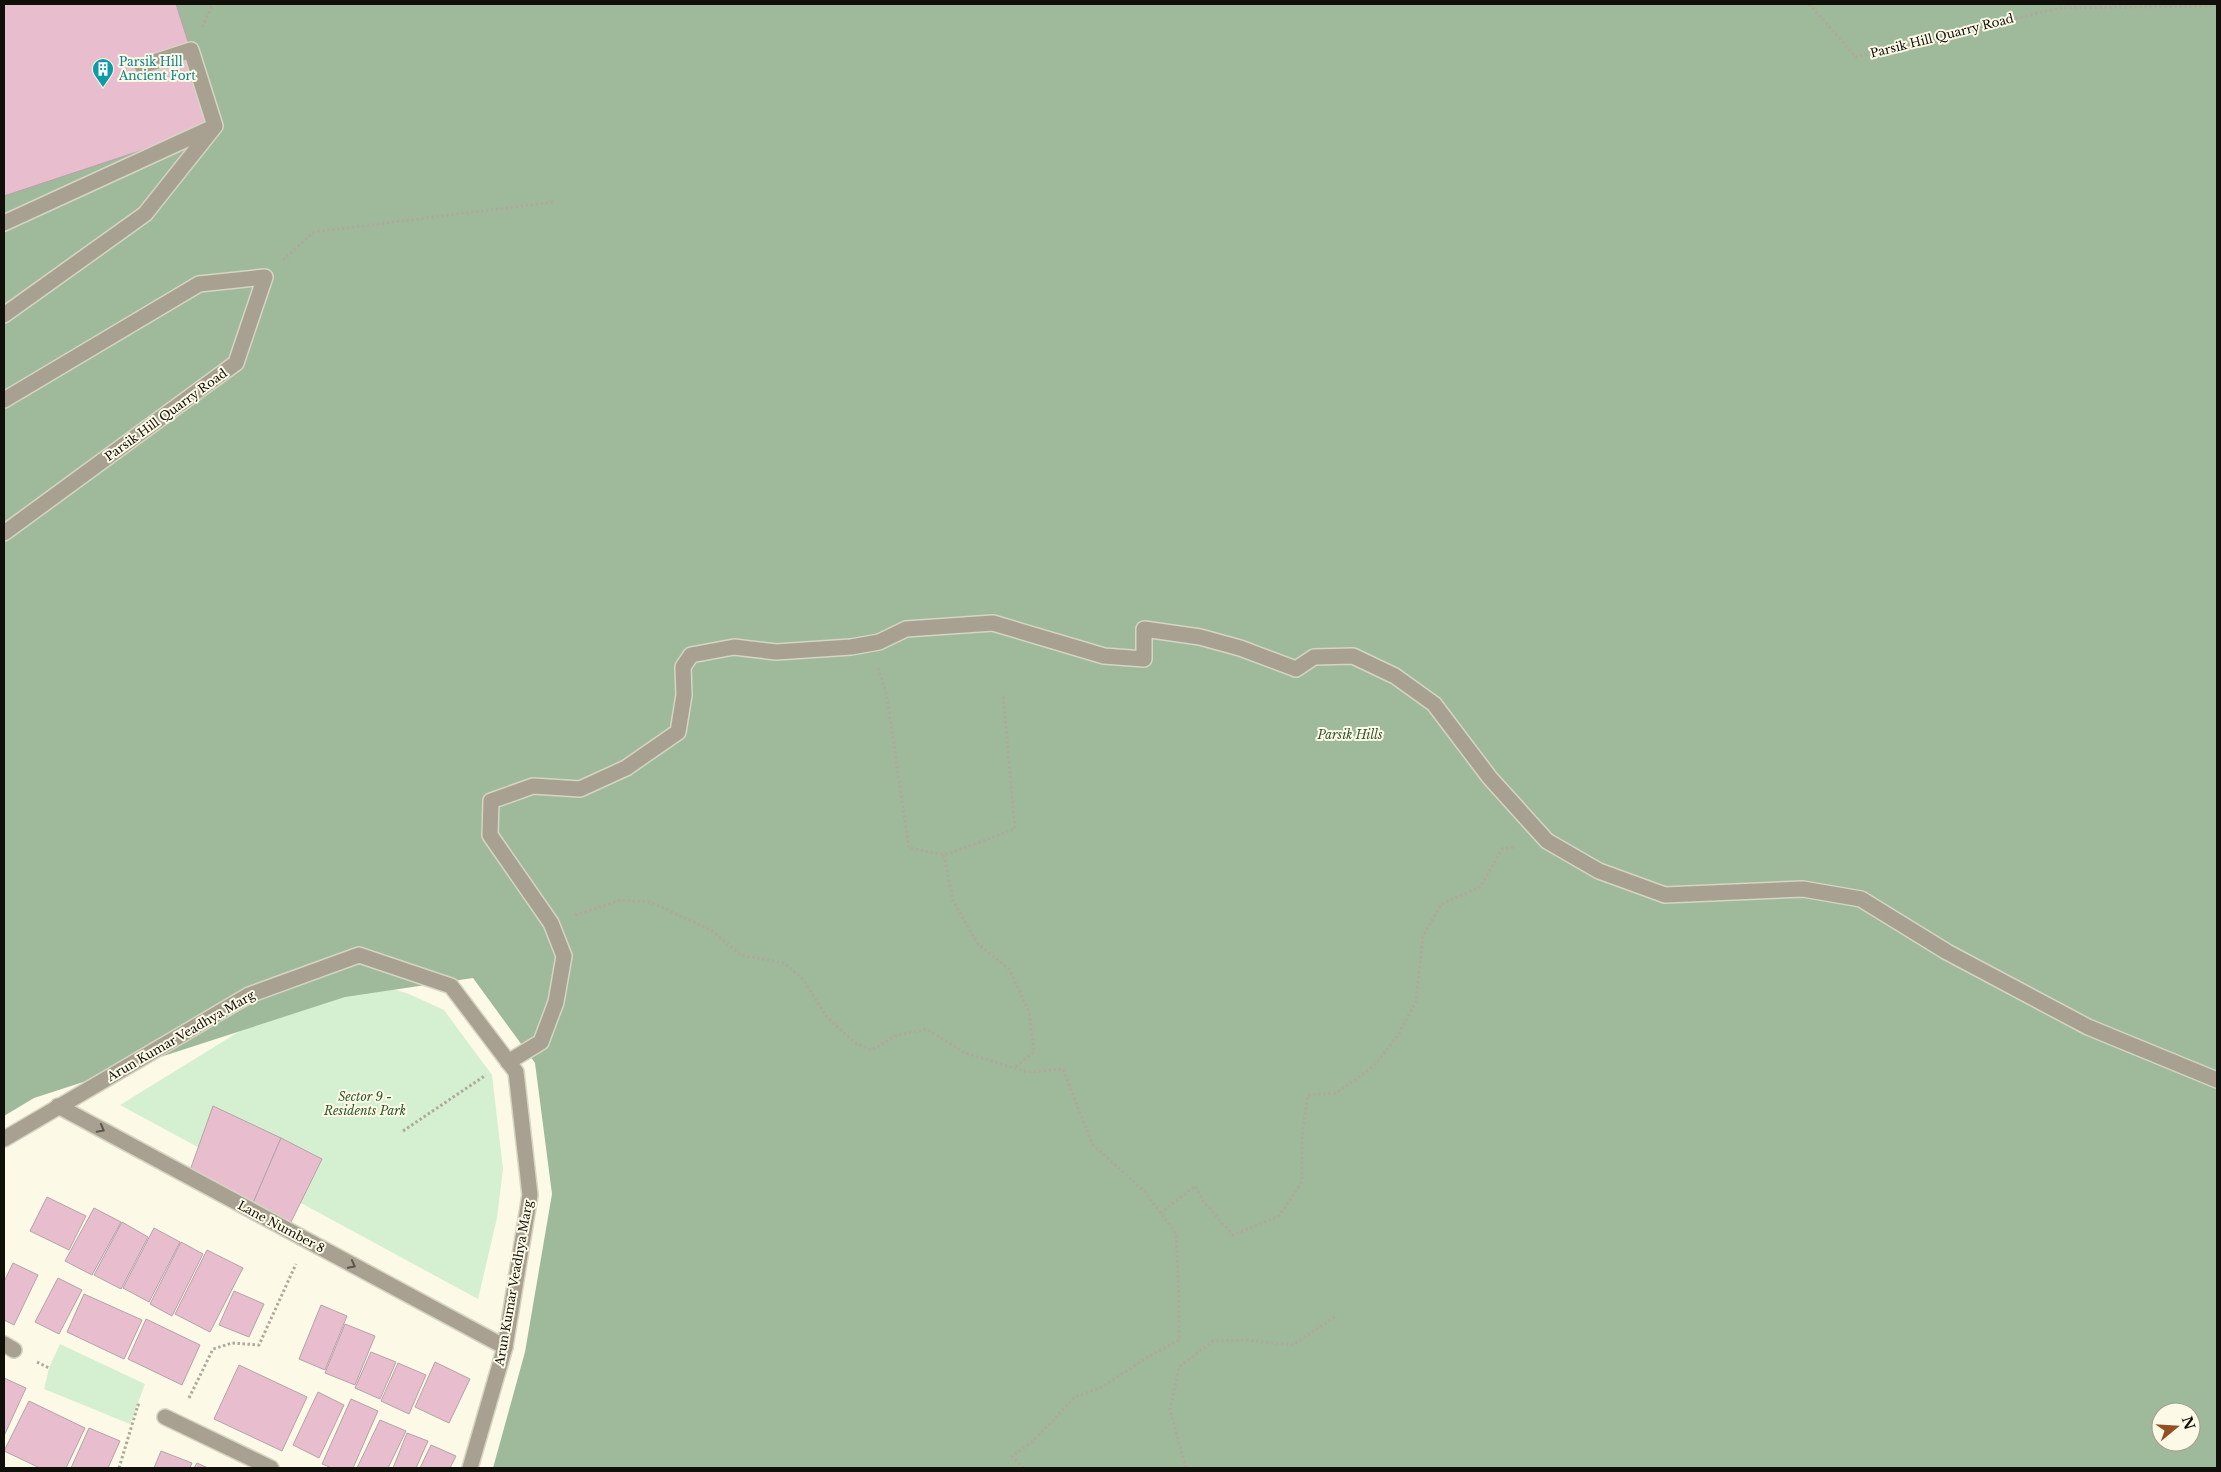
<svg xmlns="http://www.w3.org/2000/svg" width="2221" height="1472" viewBox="0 0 2221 1472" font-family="'Libre Baskerville',serif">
  <rect width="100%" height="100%" fill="#fcf9e6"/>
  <g fill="#d5f0d1">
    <polygon points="364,979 409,994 444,1010 492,1075 503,1169 497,1218 478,1299 120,1105 245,1028"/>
    <polygon points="60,1344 145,1384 130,1424 44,1389 49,1368"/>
  </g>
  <path fill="#9fba9b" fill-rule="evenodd" d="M4,4H2217V1468H493L525,1352L552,1194L535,1063L473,978L345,997L34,1098L4,1116ZM2161,1412H2191V1442H2161Z"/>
  <g fill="#e8becf" stroke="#b5a2a9">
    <polygon points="4,4 176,4 215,126 4,196"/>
    <polygon points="213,1106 281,1138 250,1210 188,1176"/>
    <polygon points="281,1138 322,1159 290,1224 250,1210"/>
    <polygon points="47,1197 86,1216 69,1250 30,1231"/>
    <polygon points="94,1208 121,1222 92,1275 65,1261"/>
    <polygon points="122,1222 148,1237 121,1289 94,1275"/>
    <polygon points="154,1228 180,1242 149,1302 123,1288"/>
    <polygon points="181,1242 203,1254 172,1316 150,1304"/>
    <polygon points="207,1250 243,1268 210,1332 175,1314"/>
    <polygon points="13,1263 38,1275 14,1325 4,1320 4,1282"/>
    <polygon points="58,1278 82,1290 59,1334 35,1322"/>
    <polygon points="234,1291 264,1304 249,1337 219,1325"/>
    <polygon points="84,1294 142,1320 124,1359 67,1332"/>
    <polygon points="321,1305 347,1316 325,1370 299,1359"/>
    <polygon points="146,1319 200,1345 182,1385 128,1359"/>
    <polygon points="345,1324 375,1336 355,1385 325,1373"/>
    <polygon points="371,1352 396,1362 380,1399 355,1388"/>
    <polygon points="435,1362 470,1379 449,1423 415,1407"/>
    <polygon points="398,1363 426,1375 409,1414 381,1401"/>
    <polygon points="239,1365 307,1397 282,1451 214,1419"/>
    <polygon points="4,1378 26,1388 4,1436"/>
    <polygon points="318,1392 344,1405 319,1458 293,1445"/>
    <polygon points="351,1399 378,1411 353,1468 332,1468 322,1464"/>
    <polygon points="29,1401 85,1428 66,1468 40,1468 4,1451"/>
    <polygon points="380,1420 406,1431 388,1468 357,1468"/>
    <polygon points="89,1428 120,1441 108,1468 71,1468"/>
    <polygon points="407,1433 428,1441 416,1468 393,1468"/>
    <polygon points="431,1445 456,1456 450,1468 420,1468"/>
    <polygon points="161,1451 192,1463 190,1468 154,1468"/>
    <polygon points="197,1463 208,1468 194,1468"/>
  </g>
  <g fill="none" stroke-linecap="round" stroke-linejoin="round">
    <g stroke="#d6d4c3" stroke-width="18">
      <g id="minor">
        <polyline points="4,223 211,128"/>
        <polyline points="4,315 145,214 215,126 191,50 142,66"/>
        <polyline points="4,400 199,284 265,277 236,363 4,533"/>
        <polyline points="508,1062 541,1042 556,1002 564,956 551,923 490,835 491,801 533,786 580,789 626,768 678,732 684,695 683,667 691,655 734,647 776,652 851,647 879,642 906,629 993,623 1104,656 1144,659 1144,629 1200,637 1240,648 1296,669 1314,657 1353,656 1395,676 1434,704 1490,778 1547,841 1599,871 1665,895 1803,889 1861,899 1947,952 2088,1027 2217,1080"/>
        <polyline points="58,1106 505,1347"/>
        <polyline points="4,1139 249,995 359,955 451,986 516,1072 530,1195 505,1347 470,1468"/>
        <polyline points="4,1344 14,1350"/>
        <polyline points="165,1417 271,1468"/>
      </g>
    </g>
    <g stroke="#adaa9c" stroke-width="3" stroke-dasharray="2.5 2.5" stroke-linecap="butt">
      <polyline points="1809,4 1856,57 2059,8 2217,6"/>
      <polyline points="202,27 213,4"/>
      <polyline points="283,260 314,232 553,202"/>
      <polyline points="878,668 886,692 909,848 944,855 1015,829 1003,694"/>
      <polyline points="944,855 953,901 978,944 1009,969 1029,1012 1034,1052 1014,1068"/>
      <polyline points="575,915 621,900 650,902 711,930 741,955 784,963 803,979 826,1016 855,1043 872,1050 897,1035 927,1029 965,1053 1027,1072 1063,1069 1092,1144 1143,1190 1176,1233 1179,1297 1179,1340 1146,1358 1102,1387 1075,1397 1032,1442 1012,1456 1023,1468"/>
      <polyline points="403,1131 486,1075"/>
      <polyline points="1160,1213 1195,1186 1203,1201 1233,1235 1279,1216 1302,1182 1302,1135 1308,1095 1336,1093 1374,1066 1398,1035 1416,1002 1423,936 1441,904 1480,887 1502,849 1515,847"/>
      <polyline points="37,1362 49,1368"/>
      <polyline points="189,1398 213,1349 232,1343 259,1345 296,1264"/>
      <polyline points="119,1468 138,1405 142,1406"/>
      <polyline points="1186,1468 1170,1410 1179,1367 1213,1341 1247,1340 1293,1345 1336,1316"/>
    </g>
    <use href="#minor" stroke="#a8a191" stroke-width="15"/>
  </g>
  <defs><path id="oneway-chevron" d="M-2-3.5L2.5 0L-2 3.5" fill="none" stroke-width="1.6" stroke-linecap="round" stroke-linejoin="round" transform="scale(1.25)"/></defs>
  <g stroke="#5c584d">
    <use href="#oneway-chevron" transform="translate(101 1129) rotate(28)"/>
    <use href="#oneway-chevron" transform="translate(352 1265) rotate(28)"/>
  </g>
  <defs>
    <g id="building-pin" transform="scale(1.125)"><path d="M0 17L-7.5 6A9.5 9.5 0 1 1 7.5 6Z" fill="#0f9aa8" stroke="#fcf9e6"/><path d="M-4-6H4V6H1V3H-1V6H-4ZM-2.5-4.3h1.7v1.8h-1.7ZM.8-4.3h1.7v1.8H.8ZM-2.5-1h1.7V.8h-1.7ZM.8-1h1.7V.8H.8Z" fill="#fff"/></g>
  </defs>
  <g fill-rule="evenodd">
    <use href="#building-pin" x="103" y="69"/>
  </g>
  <g text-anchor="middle" stroke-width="4" stroke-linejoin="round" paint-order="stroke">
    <g font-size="12" fill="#100f09" stroke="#fcf9e6">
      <text transform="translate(1942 36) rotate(-14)" y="4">Parsik Hill Quarry Road</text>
      <text transform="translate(166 415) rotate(-36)" y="4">Parsik Hill Quarry Road</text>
      <text transform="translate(181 1036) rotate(-30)" y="4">Arun Kumar Veadhya Marg</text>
      <text transform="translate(281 1227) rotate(28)" y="4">Lane Number 8</text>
      <text transform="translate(514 1283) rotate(-80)" y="4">Arun Kumar Veadhya Marg</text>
    </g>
    <g font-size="12" fill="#0d838f" stroke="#fcf9e6" text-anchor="start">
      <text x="119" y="66">Parsik Hill<tspan x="119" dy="14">Ancient Fort</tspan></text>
    </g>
    <g font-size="12" font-style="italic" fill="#30572b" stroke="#fcf9e6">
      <text x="1350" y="739">Parsik Hills</text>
      <text x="365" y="1101">Sector 9 -<tspan x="365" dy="14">Residents Park</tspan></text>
    </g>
  </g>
  <rect width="2221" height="1472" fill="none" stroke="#100f09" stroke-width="10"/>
  <g transform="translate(2176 1427) rotate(72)"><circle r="24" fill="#fcf9e6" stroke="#9e9b8e"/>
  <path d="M0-4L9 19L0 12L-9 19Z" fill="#945023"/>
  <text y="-8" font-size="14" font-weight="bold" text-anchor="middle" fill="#100f09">N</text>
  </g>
</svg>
